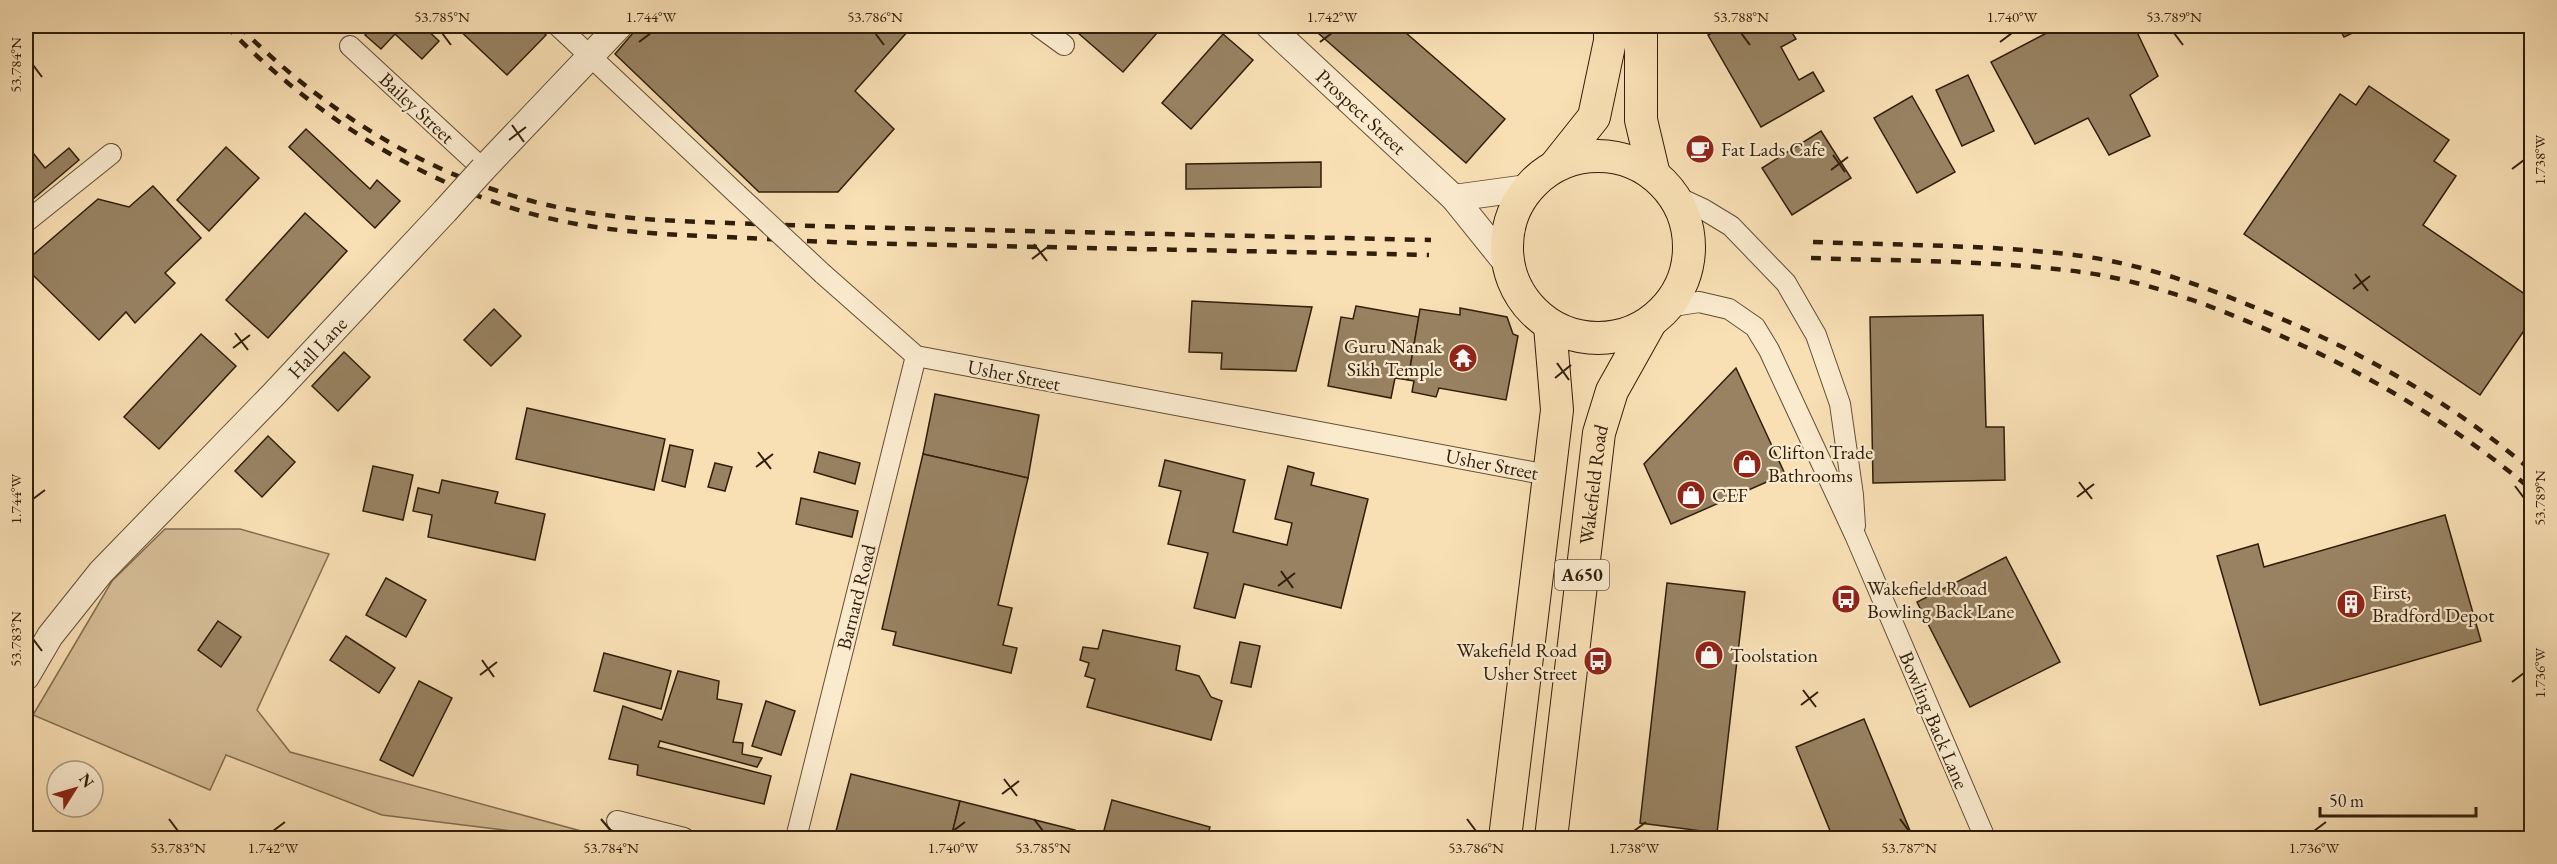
<svg xmlns="http://www.w3.org/2000/svg" width="2557" height="864" viewBox="0 0 2557 864" font-family="'EB Garamond',serif">
  <rect width="100%" height="100%" fill="#f8dfb4"/>
  <filter id="stains"><feTurbulence type="fractalNoise" baseFrequency=".00333" numOctaves="4"/><feColorMatrix values="0 0 0 0 .2 0 0 0 0 .09 0 0 0 0 .02 0 0 0 .5 -.17"/></filter>
  <radialGradient id="worn" r=".72"><stop offset=".6" stop-color="#630" stop-opacity="0"/><stop offset="1" stop-color="#630" stop-opacity=".3"/></radialGradient>
  <polygon fill="#d6be97" stroke="#836e50" stroke-width="1.5" points="165,529 240,529 329,554 257,710 290,752 607,838 568,838 382,815 226,755 210,790 33,715 112,581"/>
  <g fill="#988262" stroke="#301e0a" stroke-width="1.5">
    <polygon points="374,26 423,26 439,41 422,59 395,34 381,49 365,35"/>
    <polygon points="455,26 537,26 546,35 507,75"/>
    <polygon points="639,26 902,26 908,31 855,91 894,129 838,192 759,192 615,54"/>
    <polygon points="1070,26 1163,26 1123,72"/>
    <polygon points="1310,26 1398,26 1505,119 1466,163"/>
    <polygon points="1725,26 1788,26 1796,39 1781,47 1799,80 1813,72 1824,91 1761,127 1708,35"/>
    <polygon points="1909,26 1952,26 1942,32 1911,30"/>
    <polygon points="2060,26 2134,26 2158,76 2130,95 2150,136 2109,155 2088,118 2035,144 1991,62"/>
    <polygon points="2338,26 2367,26 2344,37"/>
    <polygon points="1223,34 1253,60 1191,129 1162,103"/>
    <polygon points="1968,75 1994,131 1962,146 1936,90"/>
    <polygon points="2369,86 2449,140 2434,161 2456,176 2423,225 2532,299 2532,319 2480,395 2244,234 2340,94 2356,105"/>
    <polygon points="1912,96 1955,172 1917,193 1874,118"/>
    <polygon points="306,129 370,189 377,180 400,201 375,228 289,147"/>
    <polygon points="1821,131 1851,178 1792,215 1762,168"/>
    <polygon points="26,144 45,168 69,148 79,160 26,205"/>
    <polygon points="226,147 259,178 209,231 177,200"/>
    <polygon points="1321,162 1321,187 1186,189 1186,164"/>
    <polygon points="153,186 201,238 165,273 175,283 135,323 126,312 99,340 34,276 26,286 26,261 98,199 129,207"/>
    <polygon points="305,213 347,251 268,338 226,300"/>
    <polygon points="1192,301 1312,307 1296,371 1221,369 1222,353 1189,352"/>
    <polygon points="1356,306 1419,317 1408,380 1395,378 1391,398 1328,386 1341,317 1353,319"/>
    <polygon points="1460,308 1507,317 1513,334 1518,336 1506,400 1439,388 1436,397 1412,392 1414,381 1408,380 1420,309 1460,315"/>
    <polygon points="494,309 521,336 491,366 464,340"/>
    <polygon points="1983,315 1986,427 2004,427 2005,480 1873,483 1870,317"/>
    <polygon points="201,334 236,366 159,449 124,417"/>
    <polygon points="344,352 370,377 338,411 312,386"/>
    <polygon points="1736,368 1785,474 1671,524 1644,464"/>
    <polygon points="935,394 1039,415 1028,478 923,454"/>
    <polygon points="527,408 665,439 654,490 516,459"/>
    <polygon points="268,436 295,462 262,497 235,471"/>
    <polygon points="670,445 693,450 685,487 662,481"/>
    <polygon points="819,452 860,463 855,484 814,472"/>
    <polygon points="923,454 1028,478 998,605 1012,608 1003,645 1017,648 1011,673 893,645 896,632 882,629"/>
    <polygon points="1165,460 1245,480 1233,532 1287,545 1292,523 1275,519 1288,466 1314,473 1311,485 1368,499 1341,608 1244,584 1235,618 1194,608 1208,553 1168,544 1181,491 1159,486"/>
    <polygon points="715,463 732,467 725,491 708,487"/>
    <polygon points="373,466 413,475 403,520 363,511"/>
    <polygon points="442,480 498,492 495,503 545,514 535,560 428,537 432,515 413,511 418,488 439,493"/>
    <polygon points="801,498 858,511 852,537 796,524"/>
    <polygon points="2445,515 2481,641 2260,705 2217,556 2258,544 2264,567"/>
    <polygon points="2006,557 2060,662 1970,707 1917,602"/>
    <polygon points="386,578 426,600 406,637 366,615"/>
    <polygon points="1667,583 1745,592 1717,833 1640,823"/>
    <polygon points="218,621 241,637 221,667 198,650"/>
    <polygon points="1103,630 1180,646 1176,670 1199,676 1211,697 1222,701 1211,740 1087,707 1095,679 1085,676 1089,663 1080,660 1083,647 1098,649"/>
    <polygon points="346,636 395,668 379,693 330,660"/>
    <polygon points="1240,642 1260,646 1251,687 1231,683"/>
    <polygon points="604,653 671,671 661,709 594,691"/>
    <polygon points="678,671 719,681 717,699 742,704 733,742 743,743 742,754 762,758 757,767 660,741 658,747 771,776 764,804 637,775 638,765 609,759 623,706 662,720"/>
    <polygon points="419,681 452,698 413,776 380,760"/>
    <polygon points="766,701 795,711 781,755 752,746"/>
    <polygon points="1864,719 1913,838 1833,838 1796,747"/>
    <polygon points="851,774 960,801 951,838 849,838 835,835"/>
    <polygon points="1112,800 1210,827 1207,838 1102,838"/>
    <polygon points="960,801 1075,830 1072,838 951,838"/>
  </g>
  <g fill="none" stroke-linecap="round" stroke-linejoin="round">
    <g stroke="#624e34" stroke-width="22">
      <g id="minor">
        <polyline points="558,26 737,194"/>
        <polyline points="1038,26 1064,45"/>
        <polyline points="350,46 483,169"/>
        <polyline points="1675,196 1703,209 1731,226 1786,283 1816,335 1840,404 1853,495 1855,526"/>
        <polyline points="26,222 111,154"/>
        <polyline points="823,274 916,356 1548,475"/>
        <polyline points="1667,307 1699,302 1729,309 1755,327 1769,350 1855,535 1985,838"/>
        <polyline points="617,821 684,838"/>
        <polyline points="796,838 916,356"/>
      </g>
    </g>
    <g stroke="#624e34" stroke-width="28">
      <g id="tertiary">
        <path id="s1" d="M1269,26L1454,198L1508,265"/>
        <polyline points="483,169 619,26"/>
        <polyline points="1454,198 1527,188"/>
        <path id="s2" d="M26,677L50,636L101,572L273,395L445,211"/>
      </g>
    </g>
    <g stroke="#301e0a" stroke-width="34">
      <g id="primary">
        <polyline points="1641,26 1641,120 1654,175"/>
        <circle cx="1598" cy="247" r="91"/>
        <polyline points="1555,166 1594,117 1610,41 1610,26"/>
        <polyline points="1505,838 1557,410 1550,326"/>
        <path id="s3" d="M1551,838L1599,433L1612,391L1650,323"/>
      </g>
    </g>
    <use href="#minor" stroke="#faeace" stroke-width="20"/>
    <use href="#tertiary" stroke="#faeace" stroke-width="26"/>
    <use href="#primary" stroke="#f8dfb4" stroke-width="32"/>
    <g stroke="#301e0a" stroke-width="4.5" stroke-dasharray="10 10" stroke-linecap="butt">
      <path d="M226,26C302,104 396,168 500,204C573,230 648,234 725,237C784,240 843,243 902,244C1078,248 1253,251 1429,255"/>
      <path d="M239,26C311,99 402,160 501,192C580,218 648,220 729,223C784,225 838,227 892,228C1072,232 1251,236 1431,240"/>
      <path d="M1813,242C1897,245 1983,245 2067,254C2136,262 2200,284 2263,311C2360,351 2452,402 2532,471"/>
      <path d="M1811,258C1895,261 1981,260 2065,270C2132,277 2195,299 2256,325C2356,367 2449,420 2532,490"/>
    </g>
    <g stroke="#624e34" stroke-width="22" stroke-linecap="butt">
      <polyline id="minor-bridge" points="737,194 823,274"/>
    </g>
    <g stroke="#624e34" stroke-width="28" stroke-linecap="butt">
      <polyline id="tertiary-bridge" points="445,211 483,169"/>
    </g>
    <use href="#minor-bridge" stroke="#faeace" stroke-width="20"/>
    <use href="#tertiary-bridge" stroke="#faeace" stroke-width="26"/>
  </g>
  <path fill="none" stroke="#301e0a" stroke-width="2" d="M442,33L451,45M875,33L884,45M1741,33L1750,45M2174,33L2183,45M639,42L651,33M1320,42L1332,33M2000,42L2012,33M33,65L42,77M512,125L524,142M509,140L526,127M1833,155L1845,172M2512,169L2524,160M1831,170L1848,157M1034,244L1047,261M1032,259L1049,246M2355,274L2368,291M2353,289L2370,276M235,333L248,350M233,348L250,335M1557,363L1569,380M1555,378L1571,365M758,452L771,469M756,467L773,454M2079,482L2092,499M2515,486L2524,498M2077,497L2094,484M33,499L45,490M1281,571L1293,588M1278,586L1295,573M33,639L42,651M482,660L494,677M480,675L497,662M2512,682L2524,673M1803,690L1816,707M1801,705L1818,692M1004,779L1017,796M1002,794L1019,781M169,819L178,831M601,819L611,831M1034,819L1043,831M1467,819L1476,831M1900,819L1909,831M273,831L285,822M953,831L965,822M1634,831L1646,822M2314,831L2326,822"/>
  <defs>
    <g id="cafe-disc" transform="scale(1.5)"><circle r="9.5" fill="#8f2418" stroke="#faeace"/><path d="M-5.5-4.5H6V0H3Q3 3.5 0 3.5H-2.5Q-5.5 3.5-5.5 0ZM3-3.2v2h1.7v-2ZM-6 4.5H4V6H-6Z" fill="#fff"/></g>
    <g id="temple-disc" transform="scale(1.5)"><circle r="9.5" fill="#8f2418" stroke="#faeace"/><path d="M0-6L5-2H3V0L6.5 2.5H4V6H1.5V3h-3V6H-4V2.5H-6.5L-3 0V-2H-5Z" fill="#fff"/></g>
    <g id="shop-disc" transform="scale(1.5)"><circle r="9.5" fill="#8f2418" stroke="#faeace"/><path d="M-5-2.5h2.3a2.7 3.5 0 0 1 5.4 0H5L5.5 6h-11ZM-1.5-2.5h3a1.5 2.3 0 0 0-3 0Z" fill="#fff"/></g>
    <g id="bus-disc" transform="scale(1.5)"><circle r="9.5" fill="#8f2418" stroke="#faeace"/><path d="M-5-6H5V4H4V6H2V4H-2V6H-4V4H-5ZM-3.5-4V0h7V-4ZM-3.5 1.2v1.5H-2V1.2ZM2 1.2v1.5H3.5V1.2Z" fill="#fff"/></g>
    <g id="building-disc" transform="scale(1.5)"><circle r="9.5" fill="#8f2418" stroke="#faeace"/><path d="M-4-6H4V6H1V3H-1V6H-4ZM-2.5-4.3h1.7v1.8h-1.7ZM.8-4.3h1.7v1.8H.8ZM-2.5-1h1.7V.8h-1.7ZM.8-1h1.7V.8H.8Z" fill="#fff"/></g>
  </defs>
  <g fill-rule="evenodd">
    <use href="#cafe-disc" x="1700" y="149"/>
    <use href="#temple-disc" x="1463" y="358"/>
    <use href="#shop-disc" x="1747" y="464"/>
    <use href="#shop-disc" x="1691" y="495"/>
    <use href="#bus-disc" x="1846" y="599"/>
    <use href="#building-disc" x="2351" y="604"/>
    <use href="#shop-disc" x="1709" y="655"/>
    <use href="#bus-disc" x="1598" y="661"/>
  </g>
  <g text-anchor="middle" stroke-width="4.5" stroke-linejoin="round" paint-order="stroke">
    <rect fill="#faeace" stroke="#6d5b45" stroke-width="1.5" x="1555" y="560" width="54" height="30" rx="4.5"/>
    <g font-size="18" font-weight="bold" fill="#301e0a">
      <text x="1582" y="581">A650</text>
    </g>
    <g font-size="20" fill="#301e0a" stroke="#faeace">
      <text transform="translate(417 108) rotate(43)" y="7">Bailey Street</text>
      <text dy="7" stroke="none"><textPath href="#s1" startOffset="126">Prospect Street</textPath></text>
      <text dy="7" stroke="none"><textPath href="#s2" startOffset="441">Hall Lane</textPath></text>
      <text transform="translate(1014 375) rotate(11)" y="7">Usher Street</text>
      <text transform="translate(1492 464) rotate(11)" y="7">Usher Street</text>
      <text dy="7" stroke="none"><textPath href="#s3" startOffset="356">Wakefield Road</textPath></text>
      <text transform="translate(856 597) rotate(-76)" y="7">Barnard Road</text>
      <text transform="translate(1934 720) rotate(67)" y="7">Bowling Back Lane</text>
    </g>
    <g font-size="20" fill="#301e0a" stroke="#faeace" text-anchor="start">
      <text x="1721" y="156">Fat Lads Cafe</text>
      <text x="1442" y="353" text-anchor="end">Guru Nanak<tspan x="1442" dy="23">Sikh Temple</tspan></text>
      <text x="1768" y="459">Clifton Trade<tspan x="1768" dy="23">Bathrooms</tspan></text>
      <text x="1712" y="502">CEF</text>
      <text x="1867" y="595">Wakefield Road<tspan x="1867" dy="23">Bowling Back Lane</tspan></text>
      <text x="2372" y="599">First,<tspan x="2372" dy="23">Bradford Depot</tspan></text>
      <text x="1577" y="657" text-anchor="end">Wakefield Road<tspan x="1577" dy="23">Usher Street</tspan></text>
      <text x="1730" y="662">Toolstation</text>
    </g>
  </g>
  <rect width="2557" height="864" fill="none" stroke="#f8dfb4" stroke-width="66"/>
  <g transform="translate(75 789) rotate(53)"><circle r="28" fill="#faeace" stroke="#a99880" stroke-width="1.5"/>
  <path d="M0-4.5L10 22L0 15L-10 22Z" fill="#8f2418"/>
  <text y="-9" font-size="16" font-weight="bold" text-anchor="middle" fill="#301e0a">N</text>
  </g>
  <path d="M2320 807v9h156v-9" fill="none" stroke="#301e0a" stroke-width="3"/>
  <text x="2329" y="807" font-size="18" fill="#301e0a" stroke="#faeace" stroke-width="4.5" paint-order="stroke">50 m</text>
  <rect x="33" y="33" width="2491" height="798" fill="none" stroke="#301e0a" stroke-width="2"/>
  <g font-size="15" text-anchor="middle" fill="#301e0a">
    <text x="442" y="22">53.785°N</text>
    <text x="651" y="22">1.744°W</text>
    <text x="875" y="22">53.786°N</text>
    <text x="1332" y="22">1.742°W</text>
    <text x="1741" y="22">53.788°N</text>
    <text x="2012" y="22">1.740°W</text>
    <text x="2174" y="22">53.789°N</text>
    <text transform="translate(16 65) rotate(-90)" y="5">53.784°N</text>
    <text transform="translate(2540 160) rotate(-90)" y="5">1.738°W</text>
    <text transform="translate(2540 498) rotate(-90)" y="5">53.789°N</text>
    <text transform="translate(16 499) rotate(-90)" y="5">1.744°W</text>
    <text transform="translate(16 639) rotate(-90)" y="5">53.783°N</text>
    <text transform="translate(2540 673) rotate(-90)" y="5">1.736°W</text>
    <text x="178" y="853">53.783°N</text>
    <text x="273" y="853">1.742°W</text>
    <text x="611" y="853">53.784°N</text>
    <text x="953" y="853">1.740°W</text>
    <text x="1043" y="853">53.785°N</text>
    <text x="1476" y="853">53.786°N</text>
    <text x="1634" y="853">1.738°W</text>
    <text x="1909" y="853">53.787°N</text>
    <text x="2314" y="853">1.736°W</text>
  </g>
  <rect width="100%" height="100%" filter="url(#stains)"/>
  <rect width="100%" height="100%" fill="url(#worn)"/>
</svg>
